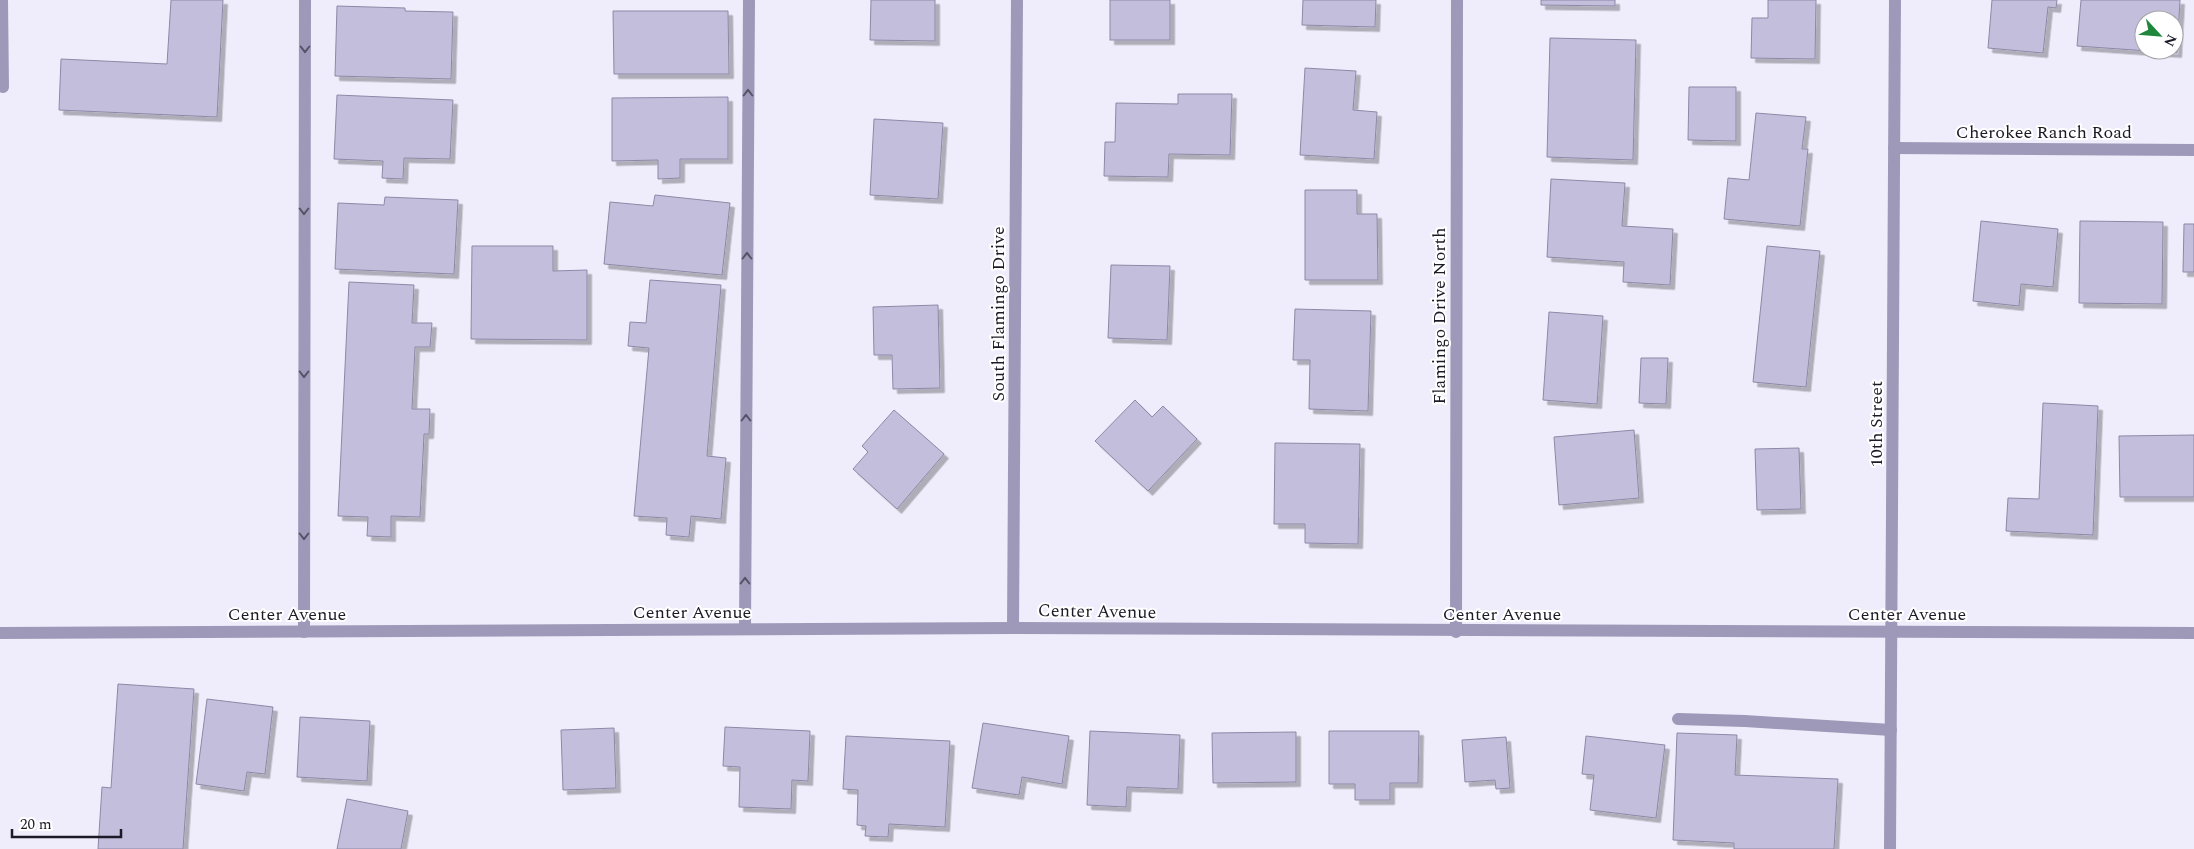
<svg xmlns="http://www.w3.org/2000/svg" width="2194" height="849" viewBox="0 0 2194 849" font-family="Spectral,serif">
  <defs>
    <filter id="shadow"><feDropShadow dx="4.5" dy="4.5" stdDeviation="0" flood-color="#0004"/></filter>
  </defs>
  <rect width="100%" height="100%" fill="#efedfb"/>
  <g fill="#c3bedb" stroke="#8d88a6" fill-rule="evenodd" filter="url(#shadow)">
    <polygon points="171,0 223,0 217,117 59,110 61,59 167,64"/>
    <polygon points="871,0 935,0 935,41 870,40"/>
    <rect x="1110" y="0" width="60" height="40"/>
    <polygon points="1303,0 1376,0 1375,27 1302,25"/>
    <polygon points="1541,0 1615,0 1615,6 1541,5"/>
    <polygon points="1768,0 1816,0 1815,59 1751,58 1752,18 1768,18"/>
    <polygon points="1992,0 2057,0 2056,8 2048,7 2043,53 1988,48"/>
    <path d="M2081,0H2180L2177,53L2077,46ZM2144,20H2174V50H2144Z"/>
    <polygon points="337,6 405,8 405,11 453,12 451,79 335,76"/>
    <polygon points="613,11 728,11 729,74 614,74"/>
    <polygon points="1550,38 1636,40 1633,160 1547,157"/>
    <polygon points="1305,68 1356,71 1353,110 1377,112 1374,159 1300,155"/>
    <polygon points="1689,87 1736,87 1736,141 1688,140"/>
    <polygon points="1178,94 1232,94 1230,155 1169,154 1168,177 1104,176 1105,142 1115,142 1116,103 1178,104"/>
    <polygon points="337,95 453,100 450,159 404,158 403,179 382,178 383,161 334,159"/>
    <polygon points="728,97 728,159 680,159 680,178 658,179 658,160 612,161 612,98"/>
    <polygon points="1756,113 1806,117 1802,149 1808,149 1800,226 1724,219 1728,178 1749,180"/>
    <polygon points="874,119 943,123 938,199 870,195"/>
    <polygon points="1551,179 1625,183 1622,226 1673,229 1670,285 1623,282 1624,262 1547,257"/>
    <polygon points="1305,190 1357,190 1357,214 1377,214 1378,280 1305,280"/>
    <polygon points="655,195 730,203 722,275 604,264 610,202 653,206"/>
    <polygon points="385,197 458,200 454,274 335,269 338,203 384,205"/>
    <polygon points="1981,221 2058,229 2053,287 2021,284 2019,306 1973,301"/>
    <polygon points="2080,221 2163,222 2162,304 2079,303"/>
    <polygon points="2184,224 2194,224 2194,272 2183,272"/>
    <polygon points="472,246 553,246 553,271 587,270 587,340 471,339"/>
    <polygon points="1767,246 1820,251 1806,387 1753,382"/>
    <polygon points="1111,265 1170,266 1167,340 1108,338"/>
    <polygon points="650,280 721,285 707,456 726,458 721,519 691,516 689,537 666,535 667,518 634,516 649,348 628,346 630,322 646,323"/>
    <polygon points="349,282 414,285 412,323 432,323 430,347 415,347 412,409 430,409 429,434 424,434 420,517 391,516 391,537 367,536 368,517 338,516"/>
    <polygon points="938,305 940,388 893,389 892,355 874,355 873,307"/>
    <polygon points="1295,309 1371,311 1368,411 1309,409 1310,360 1293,360"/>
    <polygon points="1549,312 1603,316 1597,404 1543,400"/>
    <polygon points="1641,358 1668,358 1666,404 1639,403"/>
    <polygon points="1135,400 1152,417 1163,406 1197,439 1148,491 1095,441"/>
    <polygon points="2043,403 2098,406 2093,535 2006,531 2008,498 2039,499"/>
    <polygon points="894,410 944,454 897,509 853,469 868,452 862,446"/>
    <polygon points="1634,430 1639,498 1559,505 1554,437"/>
    <polygon points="2194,435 2194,497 2120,497 2119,436"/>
    <polygon points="1275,443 1360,444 1358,544 1305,543 1305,524 1274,524"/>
    <polygon points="1799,448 1801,509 1757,510 1755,449"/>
    <polygon points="118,684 194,689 183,849 98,849 102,787 111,788"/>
    <polygon points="207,699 273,707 265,774 247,772 244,791 196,784"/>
    <polygon points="300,717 370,721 367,781 297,777"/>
    <polygon points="983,723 1069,736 1062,784 1022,777 1019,795 972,788"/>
    <polygon points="725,727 810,731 808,781 792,780 791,809 739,807 740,767 723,766"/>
    <polygon points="614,728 616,788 563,790 561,730"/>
    <polygon points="1090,731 1180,735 1178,789 1127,787 1126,807 1087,805"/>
    <polygon points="1329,731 1419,731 1418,783 1390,783 1390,800 1355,800 1355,784 1329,784"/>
    <polygon points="1296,732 1296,782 1213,783 1212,733"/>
    <polygon points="1677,733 1737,735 1735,775 1838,779 1834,849 1734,849 1734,843 1673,840"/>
    <polygon points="846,736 950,741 945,827 889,824 888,837 865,836 866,826 857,825 858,790 843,789"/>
    <polygon points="1586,736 1665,745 1656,818 1590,810 1594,775 1582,774"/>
    <polygon points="1506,737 1510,788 1496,789 1495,780 1465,782 1462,740"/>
    <polygon points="347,799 408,811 401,849 337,849"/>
  </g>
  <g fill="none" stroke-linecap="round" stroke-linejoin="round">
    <g stroke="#9e99b8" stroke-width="12">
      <polyline points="2,0 3,87"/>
      <polyline points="1894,148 2194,150"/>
      <polyline points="1013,628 1017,0"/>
      <polyline points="745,629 749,0"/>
      <polyline points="304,632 305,0"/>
      <polyline points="1456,632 1457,0"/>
      <polyline points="0,633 1013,628 2194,633"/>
      <polyline points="1678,719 1745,721 1891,730"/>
      <polyline points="1890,849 1895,0"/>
    </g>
  </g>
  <defs><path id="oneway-chevron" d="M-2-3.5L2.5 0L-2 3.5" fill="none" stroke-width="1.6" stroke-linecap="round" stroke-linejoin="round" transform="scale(1.25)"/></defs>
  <g stroke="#565368">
    <use href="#oneway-chevron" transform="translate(305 49) rotate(90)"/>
    <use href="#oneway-chevron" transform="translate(748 93) rotate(-90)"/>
    <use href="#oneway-chevron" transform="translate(304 211) rotate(90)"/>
    <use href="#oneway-chevron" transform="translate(747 256) rotate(-90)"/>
    <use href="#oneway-chevron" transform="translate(304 374) rotate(90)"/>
    <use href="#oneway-chevron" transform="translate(746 418) rotate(-90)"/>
    <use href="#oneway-chevron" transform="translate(304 536) rotate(90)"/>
    <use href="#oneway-chevron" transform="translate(745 581) rotate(-90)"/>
  </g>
  <g text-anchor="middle" stroke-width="4" stroke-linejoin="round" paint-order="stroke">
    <g font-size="18" fill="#1c1a26" stroke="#fff">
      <text x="2044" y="138">Cherokee Ranch Road</text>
      <text transform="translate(998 314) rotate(-90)" y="6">South Flamingo Drive</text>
      <text transform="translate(1439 316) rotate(-90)" y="6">Flamingo Drive North</text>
      <text transform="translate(1876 424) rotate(-90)" y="6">10th Street</text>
      <text transform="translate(1097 611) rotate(1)" y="6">Center Avenue</text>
      <text x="692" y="618">Center Avenue</text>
      <text x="287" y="620">Center Avenue</text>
      <text x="1502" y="620">Center Avenue</text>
      <text x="1907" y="620">Center Avenue</text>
    </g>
  </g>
  <g transform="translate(2159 35) rotate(116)"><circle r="24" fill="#ffffff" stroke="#a4a3a8"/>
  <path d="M0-4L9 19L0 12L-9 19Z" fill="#1f873c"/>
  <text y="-8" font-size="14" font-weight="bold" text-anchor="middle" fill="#1c1a26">N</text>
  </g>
  <path d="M12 829v8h109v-8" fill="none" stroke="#1c1a26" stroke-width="2.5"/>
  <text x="20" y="829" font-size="15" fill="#1c1a26" stroke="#ffffff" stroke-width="4" paint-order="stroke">20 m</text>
</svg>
